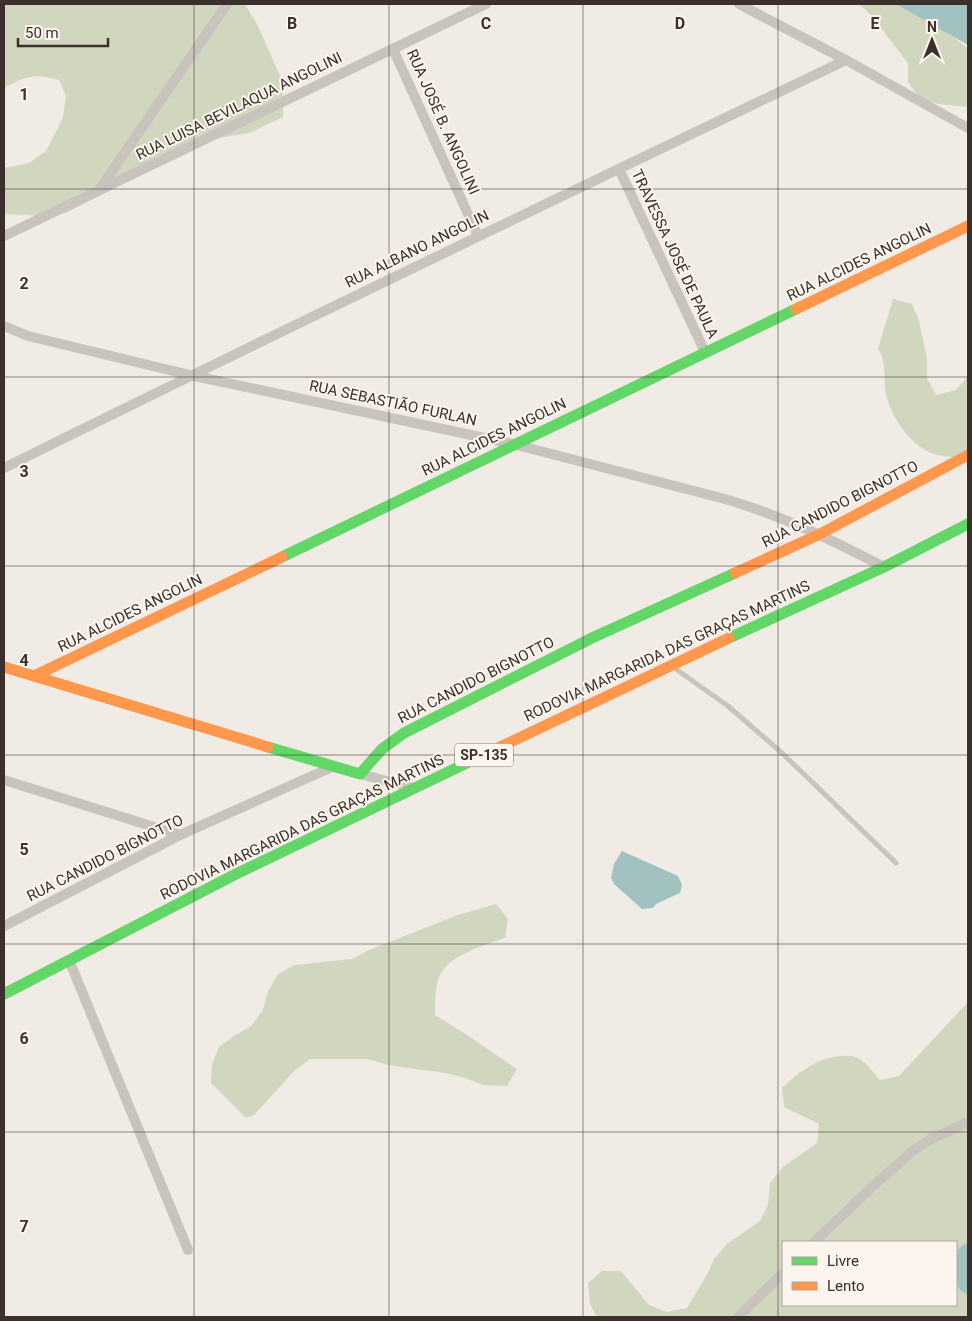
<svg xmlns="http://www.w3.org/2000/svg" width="972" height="1321" viewBox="0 0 972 1321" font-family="Roboto,sans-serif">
  <rect width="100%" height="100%" fill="#f0ebe5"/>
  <g fill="#d1d6bf" fill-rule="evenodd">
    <path d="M6,4H245L258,26L281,78L283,98V117L249,133L211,139L66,213L47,216L4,214V168L29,163L46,151L63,118L66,96L59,80C33,73 27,76 4,88V7Z"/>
    <polygon points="859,4 901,4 945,30 968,49 968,107 939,104 920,99 908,82 908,63 871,15"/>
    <path d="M893,299L912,304L919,321L927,359V378L936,395L956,390L968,376V458C958,457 947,457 937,455C913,449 891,418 886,394C883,380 887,360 878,349Z"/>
    <path d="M496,904L508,919L505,938C485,945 448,955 439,977C435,989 435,1002 435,1015L467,1035L517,1069L507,1086L483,1085L465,1078L445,1073L388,1065L367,1059H310L295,1070L254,1115L246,1118L211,1083L212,1064L219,1047L234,1036L251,1026L263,1010L268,991L278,974L295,965L352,959L369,950L458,915Z"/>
    <path d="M968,1002V1317H597L590,1304L588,1283L602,1271H621L649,1305L666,1312L687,1308L707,1275L714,1259L727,1244L760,1221L768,1205L770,1183L783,1167L817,1143L819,1124L784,1107L782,1088C799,1071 824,1053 850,1056C863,1057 872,1071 880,1080L899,1076ZM783,1242H956V1305H783Z"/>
  </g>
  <g fill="#a1c2c1">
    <polygon points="896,4 968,4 968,45"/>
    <polygon points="622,851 678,876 682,885 680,893 656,904 653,908 642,909 614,884 611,878 614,864"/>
  </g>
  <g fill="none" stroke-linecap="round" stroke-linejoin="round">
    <polyline stroke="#a1c2c1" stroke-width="21" points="968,1254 962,1263 968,1283"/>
    <polyline stroke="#c9c3be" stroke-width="5" points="673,667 728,706 782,753 896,863"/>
    <g stroke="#c9c3be" stroke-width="10">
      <polyline points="739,4 846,60 968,128"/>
      <polyline points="393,49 478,236"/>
      <polyline points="619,169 705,352"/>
      <polyline points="99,190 227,4"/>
      <polyline points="4,236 486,4"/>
      <path d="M4,326L28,336L190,375L513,444L725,499C783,516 830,539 884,567"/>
      <path d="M4,468C283,329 565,195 846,60"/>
      <polyline points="360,774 414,788"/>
      <polyline points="4,780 180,835"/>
      <polyline points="4,926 180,835 332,767"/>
      <polyline points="69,960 188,1250"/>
      <polyline points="814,1242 874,1185 913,1151 929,1140 968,1122"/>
      <polyline points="738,1317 783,1273"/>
    </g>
    <g stroke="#63d668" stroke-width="11">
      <polyline points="282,557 796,309"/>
      <polyline points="729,638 884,567 968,524"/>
      <polyline points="268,747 360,774 382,749 404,733 594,637 735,573"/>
      <polyline points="4,994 236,874 498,748"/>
    </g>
    <g stroke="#ff974d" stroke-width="11">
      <polyline points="796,309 968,226"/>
      <polyline points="735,573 820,534 968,455"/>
      <polyline points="4,667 268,747"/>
      <polyline points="34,676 282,557"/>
      <polyline points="498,748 729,638"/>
    </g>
  </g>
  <path fill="none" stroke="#3b302b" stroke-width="1" stroke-opacity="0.55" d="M194,4V1317M389,4V1317M583,4V1317M778,4V1317M4,189H968M4,377H968M4,566H968M4,755H968M4,944H968M4,1132H968"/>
  <g text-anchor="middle" stroke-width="4" stroke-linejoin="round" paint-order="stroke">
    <rect fill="#fbf5ee" stroke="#756b66" stroke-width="1" x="455" y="743.5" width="58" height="23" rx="4"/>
    <g font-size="14" font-weight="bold" fill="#3b302b">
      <text x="484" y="760">SP-135</text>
    </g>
    <g font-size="15" fill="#3b302b" stroke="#fbf5ee">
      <text transform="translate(239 106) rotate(-26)" y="5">RUA LUISA BEVILAQUA ANGOLINI</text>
      <text transform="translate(443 122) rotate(66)" y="5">RUA JOSÉ B. ANGOLINI</text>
      <text transform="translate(417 249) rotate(-26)" y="5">RUA ALBANO ANGOLIN</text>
      <text transform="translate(675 254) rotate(65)" y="5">TRAVESSA JOSÉ DE PAULA</text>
      <text transform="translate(859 262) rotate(-26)" y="5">RUA ALCIDES ANGOLIN</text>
      <text transform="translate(393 403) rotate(12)" y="5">RUA SEBASTIÃO FURLAN</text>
      <text transform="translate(494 437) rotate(-26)" y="5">RUA ALCIDES ANGOLIN</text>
      <text transform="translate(840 504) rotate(-27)" y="5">RUA CANDIDO BIGNOTTO</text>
      <text transform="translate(130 613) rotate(-26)" y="5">RUA ALCIDES ANGOLIN</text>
      <text transform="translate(667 651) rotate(-25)" y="5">RODOVIA MARGARIDA DAS GRAÇAS MARTINS</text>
      <text transform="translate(476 680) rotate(-27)" y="5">RUA CANDIDO BIGNOTTO</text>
      <text transform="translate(302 827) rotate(-26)" y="5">RODOVIA MARGARIDA DAS GRAÇAS MARTINS</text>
      <text transform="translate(105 858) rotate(-27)" y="5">RUA CANDIDO BIGNOTTO</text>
    </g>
  </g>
  <g font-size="16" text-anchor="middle" font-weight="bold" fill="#3b302b" stroke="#fbf5ee" stroke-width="4" stroke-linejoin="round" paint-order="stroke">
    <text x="292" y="29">B</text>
    <text x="486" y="29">C</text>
    <text x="680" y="29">D</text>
    <text x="875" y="29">E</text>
    <text x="24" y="100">1</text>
    <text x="24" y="289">2</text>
    <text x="24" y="477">3</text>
    <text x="24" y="666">4</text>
    <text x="24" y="855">5</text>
    <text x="24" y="1044">6</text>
    <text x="24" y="1232">7</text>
  </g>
  <rect width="972" height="1321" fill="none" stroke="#3b302b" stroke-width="10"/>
  <rect x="782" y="1241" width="175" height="65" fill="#fbf5ee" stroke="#aea6a0"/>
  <rect x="792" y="1257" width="25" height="8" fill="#63d668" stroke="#aea6a0"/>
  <text x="827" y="1266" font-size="15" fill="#3b302b">Livre</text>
  <rect x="792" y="1282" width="25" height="8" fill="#ff974d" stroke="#aea6a0"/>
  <text x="827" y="1291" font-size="15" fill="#3b302b">Lento</text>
  <g transform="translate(932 40)" stroke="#fbf5ee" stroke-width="4" paint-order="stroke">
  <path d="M0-4L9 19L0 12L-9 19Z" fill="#3b302b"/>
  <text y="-8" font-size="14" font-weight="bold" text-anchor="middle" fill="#3b302b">N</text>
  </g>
  <path d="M18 38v8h90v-8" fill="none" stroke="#3b302b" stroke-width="2.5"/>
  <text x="25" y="38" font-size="15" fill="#3b302b" stroke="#fbf5ee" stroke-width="4" paint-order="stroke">50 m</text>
</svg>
